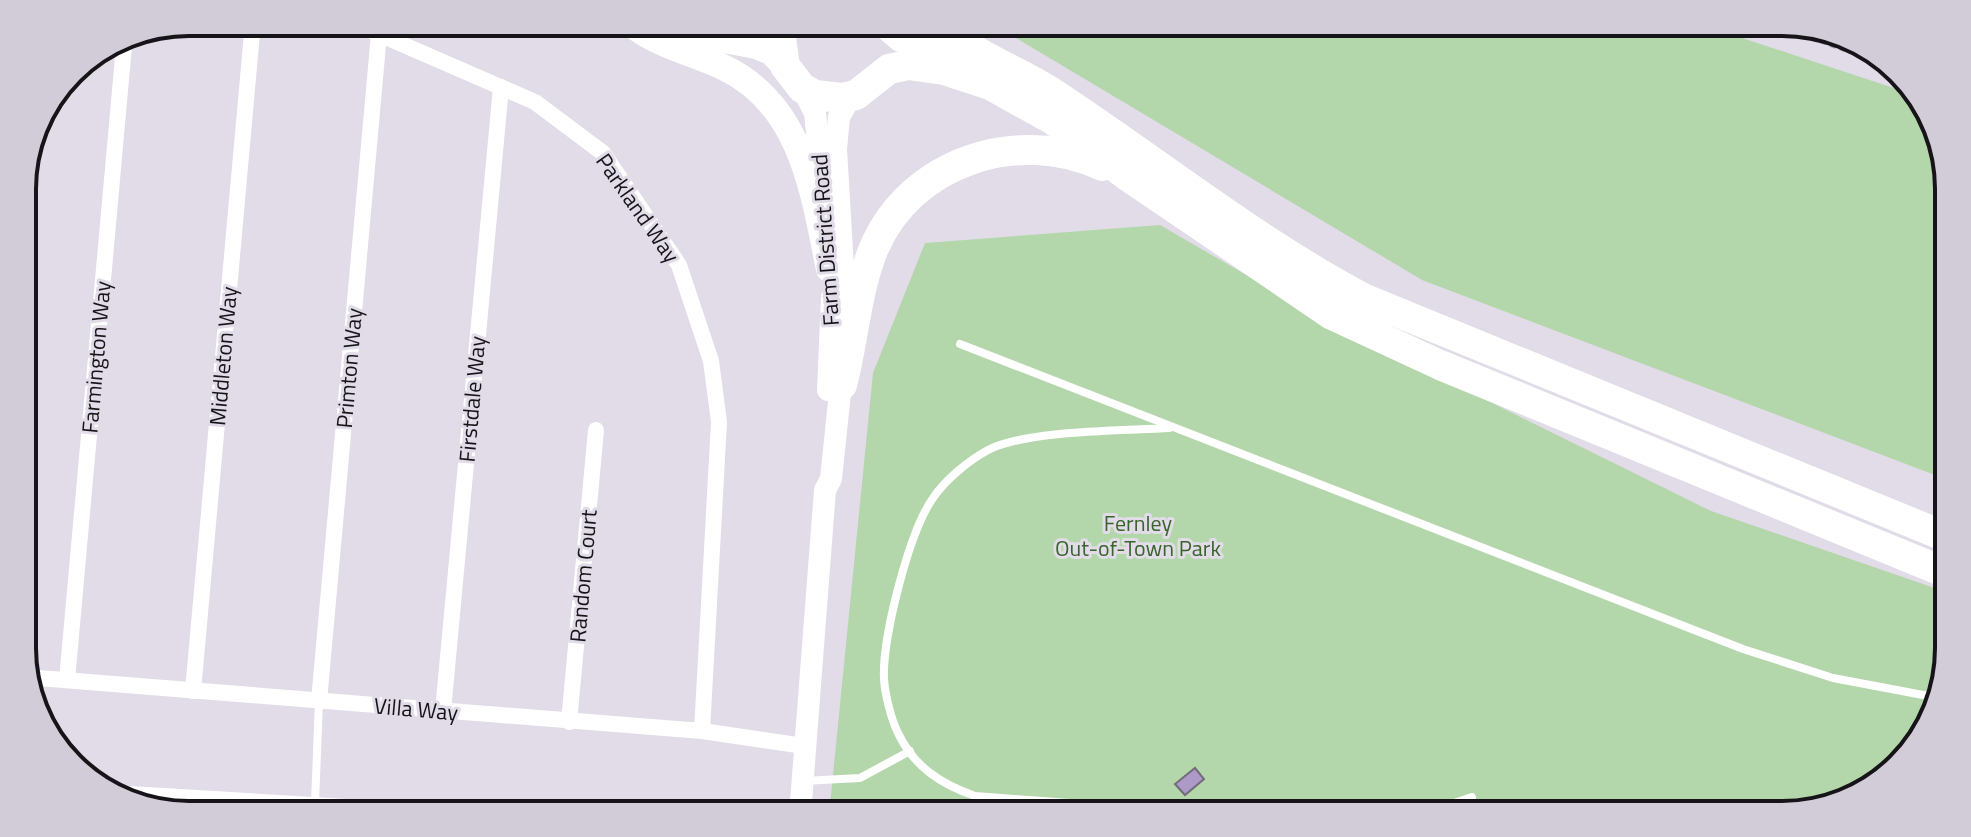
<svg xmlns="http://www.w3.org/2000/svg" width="1971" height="837" viewBox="0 0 1971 837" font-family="'Titillium Web',sans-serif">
  <rect width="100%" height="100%" fill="#e1dce8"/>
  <g fill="#b4d6ab">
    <polygon points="989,22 1694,22 1918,96 1948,167 1948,480 1422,280"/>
    <polygon points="1160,225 1322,319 1711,511 1949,593 1949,648 1936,711 1883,781 1792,815 829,815 873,373 925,243"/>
    <polygon points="195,805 343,815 195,815"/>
  </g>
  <polygon fill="#ad9ac9" stroke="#726d78" stroke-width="2" points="1195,768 1204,779 1185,795 1175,784"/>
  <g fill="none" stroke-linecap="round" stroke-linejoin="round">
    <polyline stroke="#9b98a1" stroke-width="3" stroke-dasharray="6 4" stroke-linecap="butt" points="1764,22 1886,65"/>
    <g stroke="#fff" stroke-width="8">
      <polyline points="960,344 1743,649 1833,678 1939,698"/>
      <path d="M1169,428C1122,431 1027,430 988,450C968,461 945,480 933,498C909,532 882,638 884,679C885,694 891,719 898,733C914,767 941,784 975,796L1228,815"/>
      <polyline points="803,781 860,778 910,751"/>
      <polyline points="315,803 319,701"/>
      <polyline points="1384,815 1433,810 1472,797"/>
    </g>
    <g stroke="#fff" stroke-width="16">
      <polyline points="351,22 535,102 603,153 679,265 711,361 719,422 702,731"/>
      <polyline points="26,677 702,731 804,746"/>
      <polyline points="67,680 125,35"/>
      <polyline points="193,691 253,22"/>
      <polyline points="319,701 379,34"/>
      <polyline points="443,711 501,87"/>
      <polyline points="569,722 596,430"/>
      <polyline points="113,793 480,815"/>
    </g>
    <g stroke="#fff" stroke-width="22">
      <polyline points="802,88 815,113 824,203"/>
      <polyline points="846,318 836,149 839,117 848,101 856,95"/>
      <polyline points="828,390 832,297"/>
      <polyline points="800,815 825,490 831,479 842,373"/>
    </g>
    <g stroke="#fff" stroke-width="26">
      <polyline points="728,22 776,22"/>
      <path d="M630,23C655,45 693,53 723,67C803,105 813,193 829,269"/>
      <polyline points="661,28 756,46 771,52 785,66"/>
    </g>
    <g stroke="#fff" stroke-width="30">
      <polyline points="786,22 781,38 785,66 802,88 815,95 842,98 856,95 889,69 908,65 944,70 990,85 1053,120 1126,175 1332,315 1440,365 1949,574"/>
      <path d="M940,22C970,55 1012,67 1048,90C1154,159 1253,240 1365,299L1949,538"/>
      <polyline points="886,24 901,37 962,57"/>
      <path d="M842,385C854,340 856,291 874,248C911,161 1019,127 1102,166"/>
    </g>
  </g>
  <g text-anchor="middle" stroke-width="6" stroke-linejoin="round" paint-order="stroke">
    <g font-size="22" fill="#161418" stroke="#e1dce8">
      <text transform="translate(638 208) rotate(55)" y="8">Parkland Way</text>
      <text transform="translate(825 240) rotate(-94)" y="8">Farm District Road</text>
      <text transform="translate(223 356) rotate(-85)" y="8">Middleton Way</text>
      <text transform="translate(96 357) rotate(-85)" y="8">Farmington Way</text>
      <text transform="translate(349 368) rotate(-85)" y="8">Primton Way</text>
      <text transform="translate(472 399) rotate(-85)" y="8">Firstdale Way</text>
      <text transform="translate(583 576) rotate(-85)" y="8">Random Court</text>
      <text transform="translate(416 709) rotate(5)" y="8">Villa Way</text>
    </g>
    <g font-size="22" fill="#38642b" stroke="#e1dce8">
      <text x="1138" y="531">Fernley<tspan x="1138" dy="25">Out-of-Town Park</tspan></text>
    </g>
  </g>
  <path d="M0 0H1971V837H0ZM189 36H1782A153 153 0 0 1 1935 189V648A153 153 0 0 1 1782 801H189A153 153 0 0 1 36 648V189A153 153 0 0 1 189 36Z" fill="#d1ccd7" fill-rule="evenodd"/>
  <path fill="none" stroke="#161418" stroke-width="4" d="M189 36H1782A153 153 0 0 1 1935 189V648A153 153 0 0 1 1782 801H189A153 153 0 0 1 36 648V189A153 153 0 0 1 189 36Z"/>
</svg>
